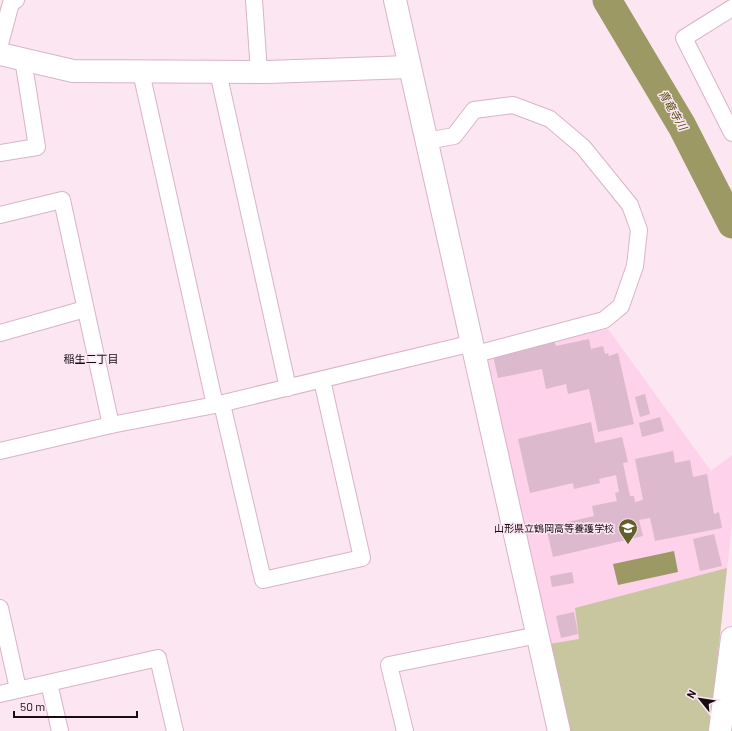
<svg xmlns="http://www.w3.org/2000/svg" width="732" height="731" viewBox="0 0 732 731" font-family="Barlow,'Noto Sans JP',sans-serif">
  <rect width="100%" height="100%" fill="#fce6f2"/>
  <polygon fill="#fed2ea" points="608,329 711,471 732,455 732,523 710,731 569,731 484,355"/>
  <polygon fill="#c8c69f" points="727,568 710,731 569,731 549,644 579,639 575,608"/>
  <polygon fill="#9c9965" points="674,551 678,572 618,585 613,564"/>
  <g fill="none" stroke-linecap="round" stroke-linejoin="round">
    <polyline stroke="#9c9965" stroke-width="29" points="607,0 682,126 732,224"/>
  </g>
  <g fill="#dcb9cc">
    <polygon points="589,339 591,349 603,346 605,354 608,353 609,356 618,353 634,424 598,432 589,389 568,394 566,384 546,389 542,369 498,378 493,355 554,341 556,346"/>
    <polygon points="645,394 650,414 640,417 635,397"/>
    <polygon points="660,417 664,431 642,437 639,423"/>
    <polygon points="591,422 595,443 622,437 628,462 623,463 630,496 634,496 635,502 643,500 635,459 673,451 675,463 690,460 693,477 707,474 714,514 719,512 722,528 655,541 650,518 639,520 643,536 553,557 546,527 594,516 592,506 617,501 615,493 619,492 616,475 599,479 600,483 574,489 573,483 530,493 518,439"/>
    <polygon points="714,534 722,566 700,571 693,539"/>
    <polygon points="572,572 574,583 552,587 550,576"/>
    <polygon points="574,612 578,634 561,638 556,616"/>
  </g>
  <g fill="none" stroke-linecap="round" stroke-linejoin="round">
    <g stroke="#d7b4c7" stroke-width="18">
      <g id="street">
        <polyline points="254,0 259,72"/>
        <polyline points="732,8 684,38 732,133"/>
        <polyline points="0,44 11,3 16,0"/>
        <polyline points="141,72 215,405"/>
        <polyline points="218,72 288,388"/>
        <polyline points="426,141 454,136 474,110 513,105 550,119 583,147 630,205 639,230 635,266 621,306 604,320 476,354"/>
        <polyline points="0,153 37,147 23,59"/>
        <polyline points="0,215 62,200 111,425"/>
        <polyline points="0,333 85,309"/>
        <polyline points="222,404 263,580 362,558 322,380"/>
        <polyline points="0,451 111,425 215,405 473,343"/>
        <polyline points="0,608 18,689"/>
        <polyline points="49,683 60,731"/>
        <polyline points="0,694 158,658 175,731"/>
        <polyline points="405,731 389,665 538,635"/>
      </g>
    </g>
    <g stroke="#d7b4c7" stroke-width="24">
      <g id="secondary">
        <polyline points="395,0 559,731"/>
        <polyline points="0,54 73,71 268,72 409,67"/>
        <polyline points="720,731 732,638"/>
      </g>
    </g>
    <use href="#street" stroke="#fff" stroke-width="16"/>
    <use href="#secondary" stroke="#fff" stroke-width="22"/>
  </g>
  <defs>
    <g id="school-pin" transform="scale(1)"><path d="M0 17L-7.5 6A9.5 9.5 0 1 1 7.5 6Z" fill="#625f2b" stroke="#fce6f2"/><path d="M0-5L7-2L0 1L-7-2ZM-4 1L0 2.5L4 1V4Q0 6-4 4Z" fill="#fff"/></g>
  </defs>
  <g fill-rule="evenodd">
    <use href="#school-pin" x="628" y="528"/>
  </g>
  <g text-anchor="middle" stroke-width="3" stroke-linejoin="round" paint-order="stroke">
    <g font-size="10" fill="#180c13" stroke="#fce6f2" text-anchor="end">
      <text x="614" y="532">山形県立鶴岡高等養護学校</text>
    </g>
    <g font-size="11" font-style="italic" fill="#524d0e" stroke="#fce6f2">
      <text transform="translate(673 110) rotate(60)" y="4">青竜寺川</text>
    </g>
    <g font-size="11" fill="#180c13" stroke="#fce6f2">
      <text x="91" y="363">稲生二丁目</text>
    </g>
  </g>
  <g transform="translate(700 699) rotate(300)" stroke="#fce6f2" stroke-width="3" paint-order="stroke">
  <path d="M0-3L7 15L0 10L-7 15Z" fill="#180c13"/>
  <text y="-6" font-size="11" font-weight="bold" text-anchor="middle" fill="#180c13">N</text>
  </g>
  <path d="M14 711v6h123v-6" fill="none" stroke="#180c13" stroke-width="2"/>
  <text x="20" y="711" font-size="12" fill="#180c13" stroke="#fce6f2" stroke-width="3" paint-order="stroke">50 m</text>
</svg>
